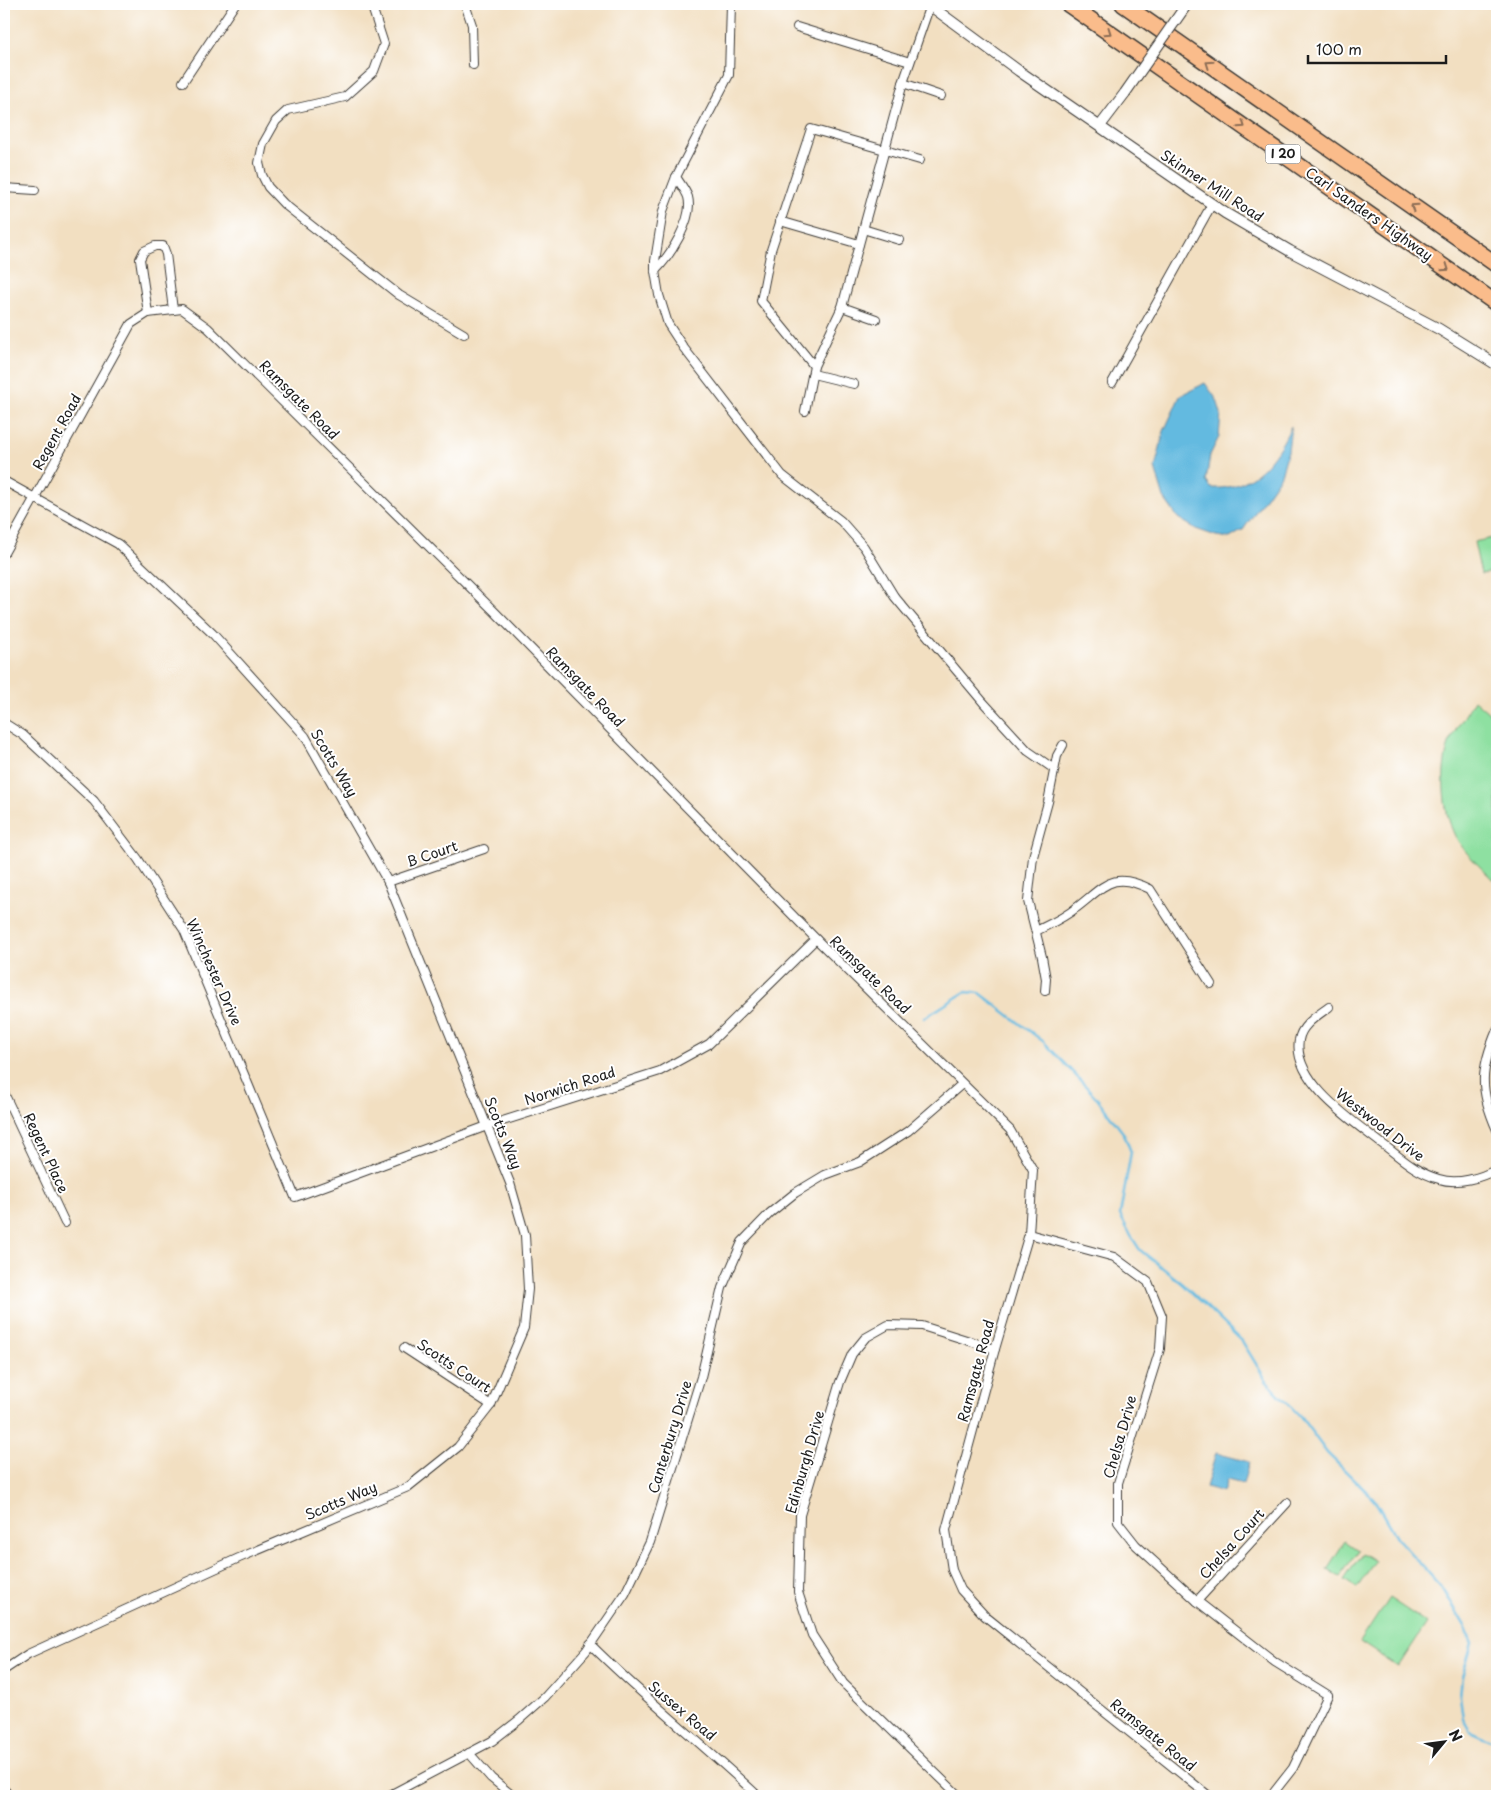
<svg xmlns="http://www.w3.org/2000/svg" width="1501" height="1800" viewBox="0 0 1501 1800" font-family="'Playpen Sans',sans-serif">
  <rect width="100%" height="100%" fill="#fff"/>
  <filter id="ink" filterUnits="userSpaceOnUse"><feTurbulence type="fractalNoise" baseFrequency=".02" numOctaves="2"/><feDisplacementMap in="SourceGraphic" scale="10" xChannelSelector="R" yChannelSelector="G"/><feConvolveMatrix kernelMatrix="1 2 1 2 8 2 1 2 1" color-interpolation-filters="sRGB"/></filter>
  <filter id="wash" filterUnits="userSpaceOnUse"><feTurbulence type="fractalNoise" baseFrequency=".0096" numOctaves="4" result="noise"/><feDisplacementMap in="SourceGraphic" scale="20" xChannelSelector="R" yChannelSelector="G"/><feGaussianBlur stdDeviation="1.12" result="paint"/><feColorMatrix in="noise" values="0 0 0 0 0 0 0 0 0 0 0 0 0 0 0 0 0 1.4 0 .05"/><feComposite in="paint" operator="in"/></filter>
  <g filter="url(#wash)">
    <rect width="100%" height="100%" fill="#f2dfc1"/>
    <g fill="#8ee0a1" stroke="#557e5e">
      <polygon points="1497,537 1497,570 1481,574 1474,542"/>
      <path d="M1474,700L1497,720V874L1493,880C1480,866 1464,853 1455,836C1442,810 1439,763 1452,737C1458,725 1467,713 1474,700Z"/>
      <polygon points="1345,1541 1358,1550 1340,1577 1327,1569"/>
      <polygon points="1362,1553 1375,1561 1357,1588 1344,1580"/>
      <polygon points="1389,1598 1427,1623 1398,1667 1360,1642"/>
    </g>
    <g fill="#63bae0" stroke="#406b7e">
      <path d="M1205,383L1217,400L1221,413L1219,437L1210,455L1206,481L1211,488C1251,491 1276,459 1291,426L1288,451L1281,475L1243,530L1230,538L1216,536L1196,529L1178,518L1164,498L1155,468L1164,431L1180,396Z"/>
      <polygon points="1216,1453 1249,1462 1243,1484 1227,1480 1223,1492 1206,1487"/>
    </g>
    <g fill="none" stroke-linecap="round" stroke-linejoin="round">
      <polyline stroke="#63bae0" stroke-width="2.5" points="924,1018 965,992 980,993 1044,1042 1095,1096 1124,1134 1131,1152 1120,1215 1131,1236 1140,1250 1183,1284 1242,1341 1267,1382 1300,1416 1327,1453 1374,1499 1396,1537 1443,1589 1465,1626 1472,1643 1462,1677 1460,1696 1463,1719 1470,1731 1497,1743"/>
    </g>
  </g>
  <g filter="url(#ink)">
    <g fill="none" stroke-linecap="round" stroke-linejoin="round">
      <g stroke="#3c3935" stroke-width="10">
        <g id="minor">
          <polyline points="371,4 384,44 374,71 345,97 288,110 276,121 263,144 259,163 262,175 268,187 284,204 399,295 464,334"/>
          <polyline points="465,4 472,25 473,65"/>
          <polyline points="731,4 729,75 676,177 663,211 655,261 655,271 659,295 668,324 683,347 782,475 841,521 864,547 894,596 983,702 1028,751 1054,769"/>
          <polyline points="797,27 910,62"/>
          <polyline points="183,82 235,4"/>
          <polyline points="903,83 941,96"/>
          <polyline points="920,160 811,129 771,250 761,301 814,366 842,307 903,83 930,5"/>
          <polyline points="4,188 35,190"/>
          <polyline points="780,221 859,244"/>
          <polyline points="863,229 899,240"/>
          <path d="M655,271C670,256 694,219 688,197C686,191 680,183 676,177"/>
          <polyline points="842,307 876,319"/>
          <polyline points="148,313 140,259 144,251 155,246 163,246 166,254 173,310"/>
          <polyline points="813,374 854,384"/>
          <polyline points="1112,383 1212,204"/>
          <polyline points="805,411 814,366"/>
          <polyline points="4,481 118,544 213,634 305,736 388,882 510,1183 525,1235 528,1289 524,1328 491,1405 458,1447 408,1487 239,1558 28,1654 4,1670"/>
          <polyline points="4,553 131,324 148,313 182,309 208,328 495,612 816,939 1010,1130 1033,1170 1029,1234 995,1349 946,1530 952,1570 961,1590 985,1616 1209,1796"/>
          <polyline points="4,723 23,735 94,801 138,859 184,930 295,1197 487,1126 660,1071 709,1044 816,939"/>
          <polyline points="388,882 484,849"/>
          <path d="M1036,931C1050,924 1064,918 1076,908C1105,886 1112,870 1150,889L1211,984"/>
          <polyline points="1045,991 1046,979 1042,957 1028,901 1033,857 1048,802 1057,756 1063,745"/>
          <path d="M1329,1007C1317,1016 1301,1025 1299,1040C1292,1081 1354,1122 1381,1143C1399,1156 1416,1173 1439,1179C1457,1185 1481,1178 1497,1169"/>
          <path d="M1497,1030C1480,1070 1479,1090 1497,1130"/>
          <polyline points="4,1093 65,1223"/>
          <polyline points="1029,1234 1114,1257 1148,1282 1162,1316 1160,1349 1118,1483 1118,1522 1136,1545 1197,1601 1275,1662 1328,1695 1293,1768 1271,1796"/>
          <polyline points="404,1348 491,1405"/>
          <polyline points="1197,1601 1287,1503"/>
          <path d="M590,1644C644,1698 703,1744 758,1796"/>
          <polyline points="469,1753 491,1778 513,1796"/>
          <polyline points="388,1796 492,1741 519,1720 545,1697 586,1651 625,1594 650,1542 701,1377 722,1288 742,1242 770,1213 795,1193 825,1175 860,1162 908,1131 962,1084"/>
          <polyline points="959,1796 843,1683 812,1635 798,1592 800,1515 840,1382 852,1354 865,1338 888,1325 922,1326 995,1349"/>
        </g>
      </g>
      <g stroke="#3c3935" stroke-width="12">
        <g id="tertiary">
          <polyline points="928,4 1019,71 1225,213 1290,251 1439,329 1497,365"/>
          <polyline points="1100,126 1125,93"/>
          <polyline points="4,1791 8,1796"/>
        </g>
      </g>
      <g stroke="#3c3935" stroke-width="18">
        <g id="motorway">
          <polyline points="1068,4 1497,304"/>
          <polyline points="1123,4 1497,265"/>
        </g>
      </g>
      <use href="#minor" stroke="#fff" stroke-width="8"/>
      <use href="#tertiary" stroke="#fff" stroke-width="10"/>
      <use href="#motorway" stroke="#fabc8b" stroke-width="15"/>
      <g stroke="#3c3935" stroke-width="12" stroke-linecap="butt">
        <polyline id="tertiary-bridge" points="1125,93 1187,4"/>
      </g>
      <use href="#tertiary-bridge" stroke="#fff" stroke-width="10"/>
    </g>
    <defs><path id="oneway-chevron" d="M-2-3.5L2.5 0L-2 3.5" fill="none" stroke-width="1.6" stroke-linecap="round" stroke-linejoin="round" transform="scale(1.25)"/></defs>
    <g stroke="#8b6c54">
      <use href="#oneway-chevron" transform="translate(1108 32) rotate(35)"/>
      <use href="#oneway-chevron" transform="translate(1209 64) rotate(-145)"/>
      <use href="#oneway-chevron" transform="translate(1242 125) rotate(35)"/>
      <use href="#oneway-chevron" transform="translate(1414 207) rotate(-145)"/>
      <use href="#oneway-chevron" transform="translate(1446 268) rotate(35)"/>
    </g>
  </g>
  <g text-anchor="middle" stroke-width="4" stroke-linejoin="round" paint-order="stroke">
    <rect fill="#fff" stroke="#606060" stroke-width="1" x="1265.5" y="144.5" width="35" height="19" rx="4"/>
    <g font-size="12" font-weight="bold" fill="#1c1c1c">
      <text x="1283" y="158">I 20</text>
    </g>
    <g font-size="14" fill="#1c1c1c" stroke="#fff">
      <text transform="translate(1212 186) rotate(33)" y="5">Skinner Mill Road</text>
      <text transform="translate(1369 214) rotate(35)" y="5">Carl Sanders Highway</text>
      <text transform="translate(299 400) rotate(45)" y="5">Ramsgate Road</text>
      <text transform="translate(57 432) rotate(-61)" y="5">Regent Road</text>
      <text transform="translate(585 687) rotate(46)" y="5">Ramsgate Road</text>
      <text transform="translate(334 763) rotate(59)" y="5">Scotts Way</text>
      <text transform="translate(432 854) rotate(-19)" y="5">B Court</text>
      <text transform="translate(214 972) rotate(66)" y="5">Winchester Drive</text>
      <text transform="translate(870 975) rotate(44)" y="5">Ramsgate Road</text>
      <text transform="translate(570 1086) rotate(-18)" y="5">Norwich Road</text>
      <text transform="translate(1380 1125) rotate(38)" y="5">Westwood Drive</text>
      <text transform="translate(503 1133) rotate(68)" y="5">Scotts Way</text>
      <text transform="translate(46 1153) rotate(65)" y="5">Regent Place</text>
      <text transform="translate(454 1366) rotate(33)" y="5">Scotts Court</text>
      <text transform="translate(976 1371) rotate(-75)" y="5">Ramsgate Road</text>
      <text transform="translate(670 1437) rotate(-73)" y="5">Canterbury Drive</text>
      <text transform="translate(1120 1437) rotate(-74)" y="5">Chelsa Drive</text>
      <text transform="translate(805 1462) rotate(-74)" y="5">Edinburgh Drive</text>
      <text transform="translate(341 1501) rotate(-23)" y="5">Scotts Way</text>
      <text transform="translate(1232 1544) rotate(-48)" y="5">Chelsa Court</text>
      <text transform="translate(682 1711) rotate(40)" y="5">Sussex Road</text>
      <text transform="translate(1153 1735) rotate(39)" y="5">Ramsgate Road</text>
    </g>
  </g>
  <rect width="1501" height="1800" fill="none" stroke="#fff" stroke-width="20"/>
  <g transform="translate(1444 1742) rotate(61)" stroke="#ffffff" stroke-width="4" paint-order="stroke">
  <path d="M0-4L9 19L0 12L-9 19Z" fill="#1c1c1c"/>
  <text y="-8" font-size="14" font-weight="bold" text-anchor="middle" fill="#1c1c1c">N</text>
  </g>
  <path d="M1308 55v8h138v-8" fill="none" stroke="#1c1c1c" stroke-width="2.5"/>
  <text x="1316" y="55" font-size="15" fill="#1c1c1c" stroke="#ffffff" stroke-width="4" paint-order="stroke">100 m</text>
</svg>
